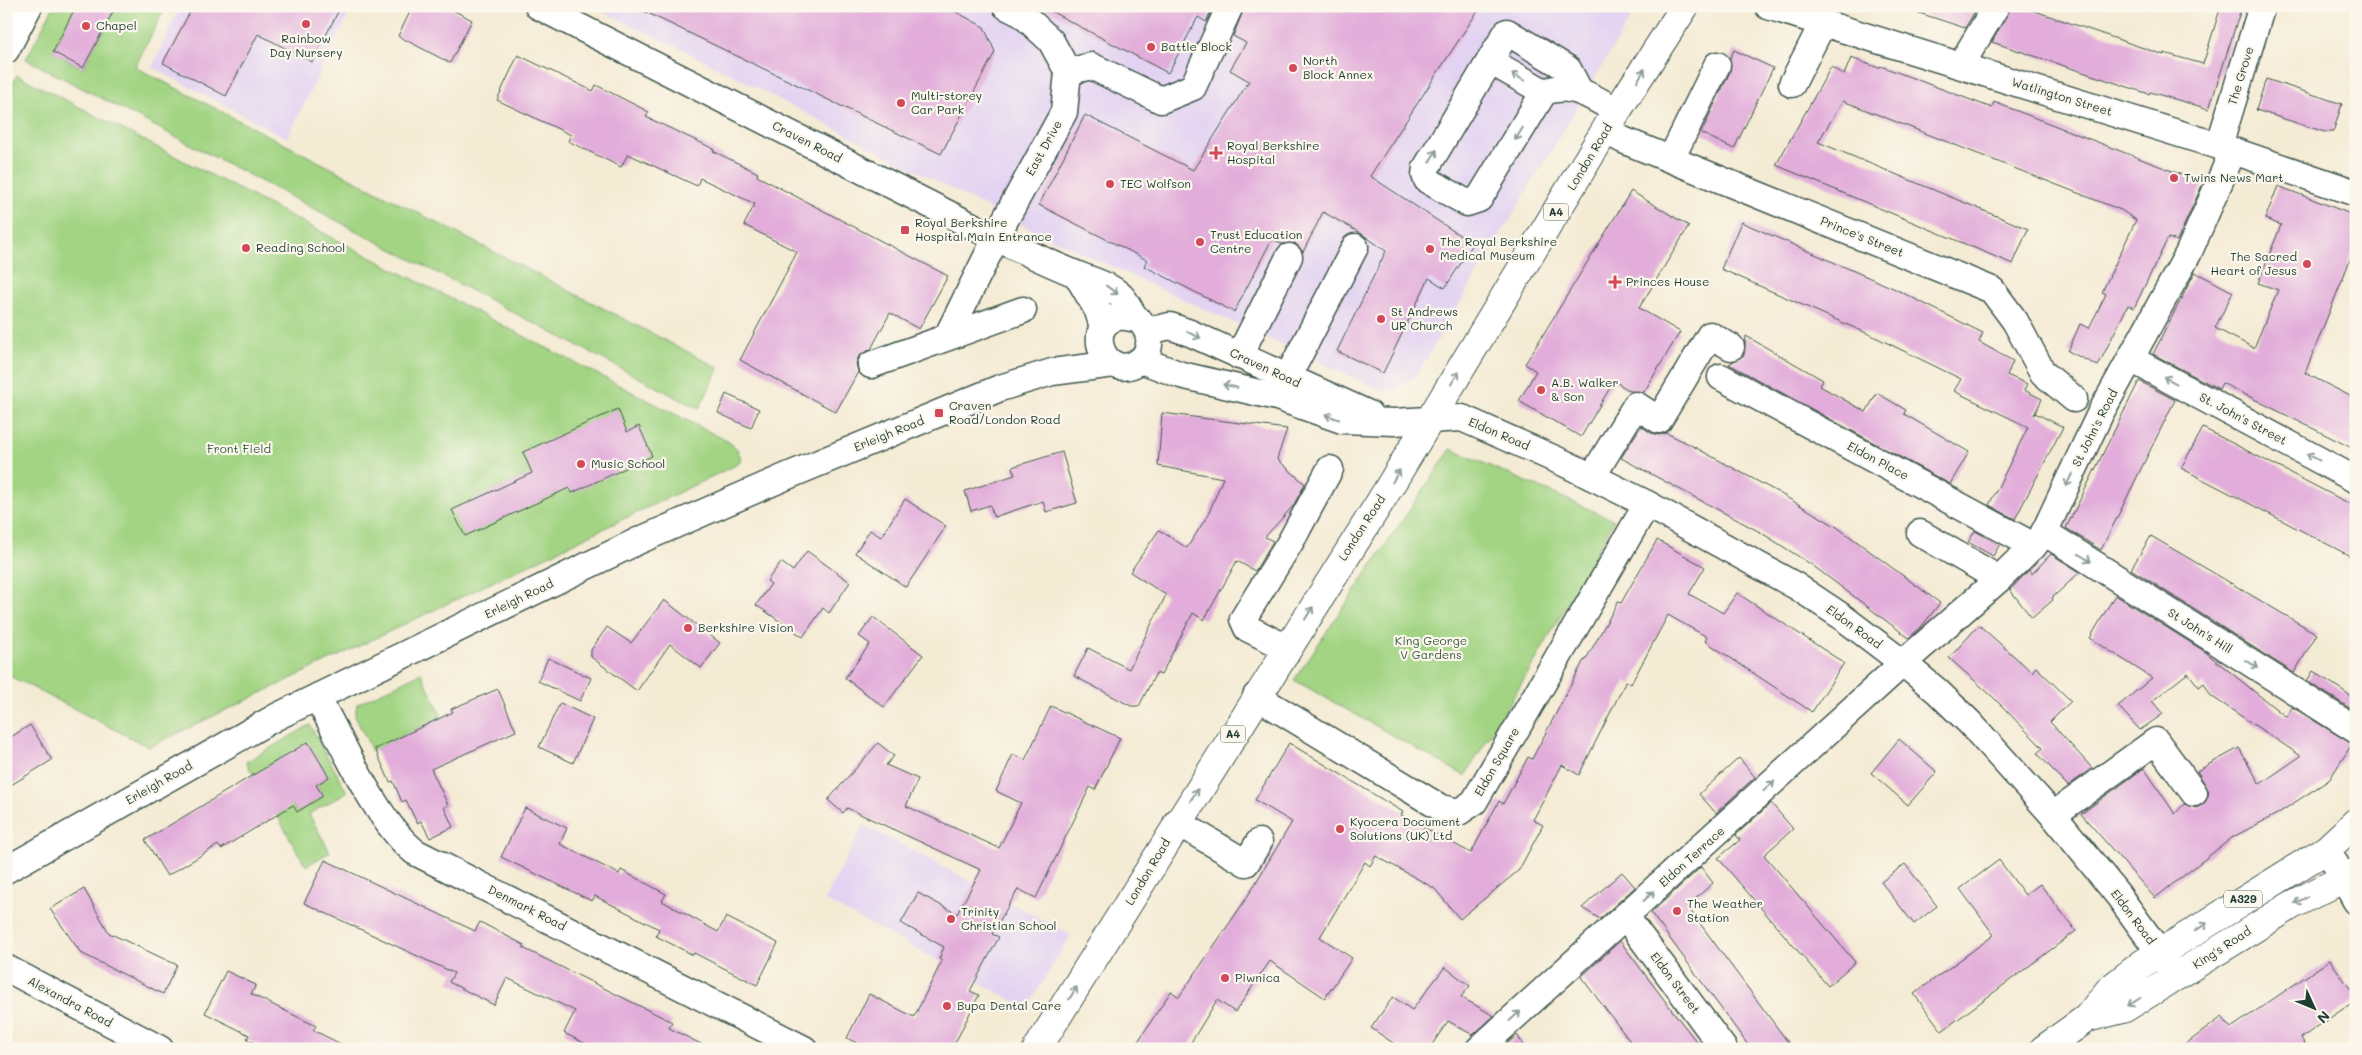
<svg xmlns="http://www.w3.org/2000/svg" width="2362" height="1055" viewBox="0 0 2362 1055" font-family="Mali,sans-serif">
  <rect width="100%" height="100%" fill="#fbf7ec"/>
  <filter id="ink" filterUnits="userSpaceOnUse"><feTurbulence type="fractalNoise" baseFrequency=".02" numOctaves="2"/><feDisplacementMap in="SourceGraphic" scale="10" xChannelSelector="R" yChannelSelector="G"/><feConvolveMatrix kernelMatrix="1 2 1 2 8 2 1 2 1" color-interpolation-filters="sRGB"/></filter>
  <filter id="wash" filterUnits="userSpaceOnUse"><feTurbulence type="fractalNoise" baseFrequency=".0096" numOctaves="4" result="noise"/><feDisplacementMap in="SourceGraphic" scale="20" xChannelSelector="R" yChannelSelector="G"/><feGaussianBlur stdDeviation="1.12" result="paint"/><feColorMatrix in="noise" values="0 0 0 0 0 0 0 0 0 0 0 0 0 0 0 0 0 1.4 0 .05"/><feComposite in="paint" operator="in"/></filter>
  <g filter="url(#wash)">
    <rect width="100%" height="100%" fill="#f4ebd4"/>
    <g fill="#e3d3f2">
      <polygon points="181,6 353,6 287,138 152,67"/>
      <polygon points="590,6 1638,6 1416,376 1389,394 1015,222 682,49"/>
      <polygon points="864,825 1071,935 1027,1008 824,900"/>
    </g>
    <g fill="#a2d483" stroke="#60885c" fill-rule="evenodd">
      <polygon points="54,6 77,6 53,52 83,68 116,6 166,6 135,67 719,368 699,409 26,59"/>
      <polygon points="17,75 729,442 737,449 741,458 738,464 149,747 6,674 6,96"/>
      <polygon points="1451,449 1614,520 1537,658 1465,776 1294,680"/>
      <polygon points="421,673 442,717 372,751 355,716 357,704"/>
      <path d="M310,725L347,792L309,814L330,852L306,866L246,762ZM308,743L329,777L316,785L323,796L297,812L290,800Z"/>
    </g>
    <g id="blocks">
      <g fill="#e2adda">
        <polygon points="76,6 116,6 83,68 53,52"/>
        <polygon points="193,6 341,6 312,62 258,34 226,96 163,63"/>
        <polygon points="413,6 445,6 472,20 450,63 398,36"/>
        <polygon points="633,6 945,6 984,27 995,52 941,154"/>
        <polygon points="1041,6 1213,6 1206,22 1198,17 1168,73"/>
        <polygon points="1245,6 1481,6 1370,176 1473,244 1445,288 1429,278 1383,373 1337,351 1386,251 1362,234 1323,212 1303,252 1295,243 1282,244 1272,239 1234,312 1144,266 1147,260 1039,205 1085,115 1193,170 1249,81 1230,70 1246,43 1233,36"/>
        <polygon points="1911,6 1978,6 1965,28 1910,10"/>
        <polygon points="2011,6 2020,6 2164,55 2164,53 2203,64 2221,6 2242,6 2209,109 2150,92 2149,94 1992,42"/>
        <polygon points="1734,50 1773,68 1734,149 1701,133 1730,72 1730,58"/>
        <polygon points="518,55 593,91 596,85 649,112 646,117 714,149 713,151 758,173 757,176 948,276 919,329 890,313 871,349 859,356 856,363 858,372 836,412 740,360 797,252 744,225 755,204 700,178 697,186 628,154 621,167 568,141 571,135 497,100"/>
        <polygon points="1851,58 1879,68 1880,66 1894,71 1992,108 1994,102 2203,183 2177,241 2168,238 2134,308 2128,305 2098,366 2068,351 2080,324 2089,328 2106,294 2102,292 2136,220 2121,210 1843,101 1818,142 2028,229 2013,264 1776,165 1831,67 1844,75"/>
        <polygon points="2266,79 2342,104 2333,132 2325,132 2256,110"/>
        <polygon points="2278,186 2356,216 2356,245 2305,373 2356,399 2356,450 2222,383 2219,389 2153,354 2195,272 2233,292 2215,328 2254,348 2278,290 2258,283 2281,225 2265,219"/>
        <polygon points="1631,191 1689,226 1639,308 1680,332 1644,392 1630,391 1614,381 1581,437 1519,401 1536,371 1525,364"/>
        <polygon points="1741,222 1893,288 1983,333 1979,342 2013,361 2007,375 2027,384 2024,390 2042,399 2034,415 2035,413 2063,427 2015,519 1989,505 2028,427 1954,391 1961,379 1873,336 1721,269"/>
        <polygon points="1746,336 1823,380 1820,386 1866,412 1877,393 1906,410 1904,414 1969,452 1950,484 1729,364 1744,355"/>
        <polygon points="2139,381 2175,400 2101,550 2066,528"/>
        <polygon points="726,394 759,409 751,428 718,413"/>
        <polygon points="618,409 627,432 639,426 652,456 572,493 569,488 465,536 452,510 532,473 523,452"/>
        <polygon points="1162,413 1287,429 1277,459 1305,484 1293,506 1265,537 1273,541 1255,571 1237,561 1204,620 1193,613 1161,675 1156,673 1139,706 1131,706 1074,676 1088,648 1129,669 1166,595 1130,572 1159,530 1187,548 1208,515 1223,478 1158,466"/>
        <polygon points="1641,426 1651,433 1659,435 1666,433 1687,443 1781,494 1837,527 1940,603 1922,626 1909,638 1812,565 1760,532 1621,458"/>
        <polygon points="2203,428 2356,507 2356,559 2181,468"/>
        <polygon points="1062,452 1077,503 1046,512 1043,501 994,517 990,505 971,511 965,491 1015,475 1012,467"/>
        <polygon points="905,499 946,526 906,587 855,553 870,530 881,537"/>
        <polygon points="1975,531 2000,544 1993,556 1968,542"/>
        <polygon points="2151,536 2317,634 2294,673 2131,569"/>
        <polygon points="1657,540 1705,567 1689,594 1723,613 1737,593 1844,663 1812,712 1705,641 1707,637 1668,615 1631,684 1626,681 1579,775 1562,765 1533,820 1543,825 1519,870 1460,919 1434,888 1376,856 1370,866 1365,862 1320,937 1352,958 1325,998 1270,961 1235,1012 1217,1000 1187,1049 1133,1049 1171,991 1179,997 1246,899 1292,822 1255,800 1289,743 1403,812 1401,815 1471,853 1499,801 1503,804 1528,757 1532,759 1584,660 1585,661 1618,602 1621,603"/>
        <polygon points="807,551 850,582 829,613 823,608 803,637 756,605 771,584 767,581 781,562 793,571"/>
        <polygon points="2051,554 2080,572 2052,598 2053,600 2032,618 2010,590 2029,570 2032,574"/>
        <polygon points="2115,595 2204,651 2286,717 2292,707 2352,744 2329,780 2277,814 2233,837 2155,898 2081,814 2144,768 2175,814 2184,804 2196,808 2202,805 2207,799 2209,791 2197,771 2239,748 2260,784 2301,756 2211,696 2204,683 2199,687 2188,673 2152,701 2163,714 2140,730 2118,706 2152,678 2090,638"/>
        <polygon points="664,600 720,643 701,668 670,644 637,691 591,657 591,650 607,627 631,643"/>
        <polygon points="873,617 923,655 884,707 845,678 870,644 859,636"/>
        <polygon points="1979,625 2032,672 2036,667 2071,701 2050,722 2092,768 2068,786 2037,753 2043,748 1993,697 1949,658"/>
        <polygon points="548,658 591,678 580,701 538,681"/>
        <polygon points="2313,671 2356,699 2356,712 2307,681"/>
        <polygon points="498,689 516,731 431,769 448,805 444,807 453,827 430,838 421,821 417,823 406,800 402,802 393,781 390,782 375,749 453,712 451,709"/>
        <polygon points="560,703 593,719 573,763 539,747"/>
        <polygon points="1051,706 1120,738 1095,790 1090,787 1036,898 1018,889 992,934 999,937 970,991 979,995 952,1049 868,1049 847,1038 869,994 914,1017 942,961 939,959 944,947 901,923 918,893 957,914 981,870 847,808 843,813 828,800 878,743 894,756 886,765 918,779 906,806 999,848 1021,803 996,791 1013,754 1025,760"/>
        <polygon points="30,725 52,760 6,788 6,740"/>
        <polygon points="1899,739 1937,772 1908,805 1871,773"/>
        <polygon points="308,742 329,777 316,785 323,796 297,812 293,805 221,849 218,845 167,876 145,840"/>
        <polygon points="1739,758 1755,777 1716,813 1699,794"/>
        <polygon points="1771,803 1793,829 1764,855 1855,962 1828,986 1718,858 1740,840 1736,835"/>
        <polygon points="525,808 567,828 560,844 619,874 621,870 666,894 662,901 718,932 726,917 778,943 757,985 694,953 693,955 656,936 659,929 595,896 592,901 501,857"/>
        <polygon points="325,860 475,931 480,922 524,945 523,948 672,1022 669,1028 711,1049 596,1049 564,1033 575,1011 507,978 494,1005 449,982 454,973 304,903"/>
        <polygon points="1999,860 2025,895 2040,884 2076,931 1942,1031 1914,994 1994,935 1960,889"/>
        <polygon points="1905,864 1937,906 1914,924 1881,882"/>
        <polygon points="1701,867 1713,883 1687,906 1793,1049 1751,1049 1651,913"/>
        <polygon points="1622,872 1635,887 1600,919 1582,908"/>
        <polygon points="84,889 109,933 177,965 163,994 81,953 50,909"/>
        <polygon points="1620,941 1665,1001 1702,1049 1636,1049 1581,977"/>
        <polygon points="2330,960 2356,997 2356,1000 2301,1038 2308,1049 2179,1049 2222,1017 2231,1028"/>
        <polygon points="1445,967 1470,986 1461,997 1494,1016 1473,1035 1448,1021 1429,1049 1402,1049 1371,1028 1393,997 1412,1010"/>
        <polygon points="226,971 256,985 251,994 316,1026 313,1030 351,1049 266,1049 247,1039 249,1035 205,1013"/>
        <polygon points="1517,1035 1526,1049 1502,1049"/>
      </g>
    </g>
  </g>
  <g filter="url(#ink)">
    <use href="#blocks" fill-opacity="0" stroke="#3f574c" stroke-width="1"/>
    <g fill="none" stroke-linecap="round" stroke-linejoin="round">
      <g stroke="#3f574c" stroke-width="29">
        <g id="minor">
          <path d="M538,6C688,82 838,158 988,234C1017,248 1046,262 1076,274C1092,281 1108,284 1121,296C1127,302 1130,311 1135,317C1138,320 1142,322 1144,326C1153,337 1150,355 1138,362C1132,366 1125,368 1118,366C1095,359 1092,320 1119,317C1124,316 1131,318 1136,319"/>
          <polyline points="1768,6 2219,146 2356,193"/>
          <polyline points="6,50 29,6"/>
          <path d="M1490,61L1544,92C1573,81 1593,98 1617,111"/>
          <polyline points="1961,65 1996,6"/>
          <polyline points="1068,72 1091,66 1161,100 1193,87 1230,6"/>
          <polyline points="1792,84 1823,23"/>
          <polyline points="1544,92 1479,199 1467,203 1427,180 1425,175 1426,168 1507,32 1568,69 1579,90"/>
          <polyline points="1606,131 1623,140 1992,290 2015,321 2043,373 2074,399"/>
          <polyline points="2219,146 2262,6"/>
          <polyline points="1671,159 1717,65"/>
          <polyline points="1077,275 1098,311 1103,327"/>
          <polyline points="1148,331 1170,326 1190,333 1369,414"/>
          <polyline points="947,337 1005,220 1064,112 1068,72 1051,41 1022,14 1006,6"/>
          <polyline points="1239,356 1289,257"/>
          <polyline points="2131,359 2356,480"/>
          <polyline points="1141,360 1181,375 1277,397 1342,420 1394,422 1462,418 1566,464 1647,504 1796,586 1841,616 1903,663 1937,691 1970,723 2053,815 2118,895 2173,971"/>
          <polyline points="871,365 1023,310"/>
          <polyline points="1721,377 2034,546"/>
          <polyline points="1279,394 1355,247"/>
          <polyline points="1592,477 1636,405 1659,420 1710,335 1731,347"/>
          <polyline points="2044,532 2356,730"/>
          <polyline points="1920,533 1999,579"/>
          <polyline points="1287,648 1247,628 1243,619 1291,541 1330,469"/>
          <path d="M319,696L323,708C346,750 378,823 415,852L804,1049"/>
          <polyline points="1256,696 1441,808 1459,812 1474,802 1647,504"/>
          <polyline points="2053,815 2156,741 2194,793"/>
          <polyline points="1177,822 1246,863 1259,842"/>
          <polyline points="2327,849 2356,901"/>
          <polyline points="6,870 276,717 638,541 785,477 1000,388 1052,372 1114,364"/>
          <polyline points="1626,917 1724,1049"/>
          <polyline points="6,968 160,1049"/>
          <polyline points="1479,1049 1903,663 1999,579 2042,537 2100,414 2188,254 2233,151"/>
        </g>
      </g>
      <g stroke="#3f574c" stroke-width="30">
        <g id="major">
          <polyline points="2087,1018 2123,1009 2292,905 2356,872"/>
          <polyline points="1037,1049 1385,494 1617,111 1685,6"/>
          <polyline points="2044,1049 2087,1018 2110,989 2142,964 2327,849 2356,822"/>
        </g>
      </g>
      <use href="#minor" stroke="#fff" stroke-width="26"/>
      <use href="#major" stroke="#fff" stroke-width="28"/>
    </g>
    <defs><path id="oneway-shaft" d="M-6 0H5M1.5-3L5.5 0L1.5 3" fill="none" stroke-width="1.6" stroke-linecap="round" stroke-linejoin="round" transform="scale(1.25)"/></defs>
    <g stroke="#8f9e9a">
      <use href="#oneway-shaft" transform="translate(1641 75) rotate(-59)"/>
      <use href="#oneway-shaft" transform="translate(1518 77) rotate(-150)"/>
      <use href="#oneway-shaft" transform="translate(1519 134) rotate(121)"/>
      <use href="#oneway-shaft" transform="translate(1433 156) rotate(-59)"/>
      <use href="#oneway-shaft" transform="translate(1112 290) rotate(36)"/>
      <use href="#oneway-shaft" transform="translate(1194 335) rotate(24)"/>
      <use href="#oneway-shaft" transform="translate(1455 378) rotate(-58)"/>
      <use href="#oneway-shaft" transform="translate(2170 380) rotate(-152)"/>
      <use href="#oneway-shaft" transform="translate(1230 386) rotate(-167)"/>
      <use href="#oneway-shaft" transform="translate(1332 417) rotate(-161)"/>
      <use href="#oneway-shaft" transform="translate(2313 457) rotate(-152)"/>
      <use href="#oneway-shaft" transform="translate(1396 476) rotate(-59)"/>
      <use href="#oneway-shaft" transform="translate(2069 480) rotate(116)"/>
      <use href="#oneway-shaft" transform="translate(2085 558) rotate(32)"/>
      <use href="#oneway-shaft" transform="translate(1309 613) rotate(-58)"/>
      <use href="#oneway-shaft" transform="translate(2252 664) rotate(32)"/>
      <use href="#oneway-shaft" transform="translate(1769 786) rotate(-42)"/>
      <use href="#oneway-shaft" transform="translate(1194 795) rotate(-58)"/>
      <use href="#oneway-shaft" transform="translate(1649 896) rotate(-42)"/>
      <use href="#oneway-shaft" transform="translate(2301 900) rotate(153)"/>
      <use href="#oneway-shaft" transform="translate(2201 927) rotate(-33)"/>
      <use href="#oneway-shaft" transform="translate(1073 993) rotate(-58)"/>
      <use href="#oneway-shaft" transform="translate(2134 1002) rotate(148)"/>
      <use href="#oneway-shaft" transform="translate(1515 1016) rotate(-42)"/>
    </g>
  </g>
  <g fill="#d1495b" stroke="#fbf7ec" stroke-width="2">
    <circle cx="306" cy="24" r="5"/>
    <circle cx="86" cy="26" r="5"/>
    <circle cx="1151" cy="47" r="5"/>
    <circle cx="1293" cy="68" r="5"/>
    <circle cx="901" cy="103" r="5"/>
    <path d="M1213.5 145.5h5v5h5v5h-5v5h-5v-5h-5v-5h5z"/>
    <circle cx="2174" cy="178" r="5"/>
    <circle cx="1110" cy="184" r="5"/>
    <rect x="900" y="225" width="10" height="10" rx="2.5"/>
    <circle cx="1200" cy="242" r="5"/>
    <circle cx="246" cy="248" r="5"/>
    <circle cx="1430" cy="249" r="5"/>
    <circle cx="2307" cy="264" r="5"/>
    <path d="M1612.5 274.5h5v5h5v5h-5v5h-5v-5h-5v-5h5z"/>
    <circle cx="1381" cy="319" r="5"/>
    <circle cx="1541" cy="390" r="5"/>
    <rect x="934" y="408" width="10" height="10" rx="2.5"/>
    <circle cx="581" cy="464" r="5"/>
    <circle cx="688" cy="628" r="5"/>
    <circle cx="1340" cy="829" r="5"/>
    <circle cx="1677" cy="911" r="5"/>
    <circle cx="951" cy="919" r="5"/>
    <circle cx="1225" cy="978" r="5"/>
    <circle cx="947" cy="1006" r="5"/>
  </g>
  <g text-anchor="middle" stroke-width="4.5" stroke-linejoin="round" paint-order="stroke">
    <g fill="#fbf7ec" stroke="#61756b" stroke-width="1">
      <rect x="1543.5" y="203.5" width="25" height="17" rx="4"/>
      <rect x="1220.5" y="725.5" width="25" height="17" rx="4"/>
      <rect x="2224" y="890.5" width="38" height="17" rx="4"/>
    </g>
    <g font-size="11" font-weight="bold" fill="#1f3d34">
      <text x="1556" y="216">A4</text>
      <text x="1233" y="738">A4</text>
      <text x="2243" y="903">A329</text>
    </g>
    <g font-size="12" fill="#1f3d34" stroke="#fbf7ec" text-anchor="start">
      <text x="96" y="30">Chapel</text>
      <text x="306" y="43" text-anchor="middle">Rainbow<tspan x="306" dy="14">Day Nursery</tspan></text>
      <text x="1161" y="51">Battle Block</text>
      <text x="1303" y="65">North<tspan x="1303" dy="14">Block Annex</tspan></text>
      <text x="911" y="100">Multi-storey<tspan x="911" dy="14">Car Park</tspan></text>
      <text x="1227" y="150">Royal Berkshire<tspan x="1227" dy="14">Hospital</tspan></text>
      <text x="2184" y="182">Twins News Mart</text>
      <text x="1120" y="188">TEC Wolfson</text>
      <text x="915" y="227">Royal Berkshire<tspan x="915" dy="14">Hospital Main Entrance</tspan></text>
      <text x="1210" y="239">Trust Education<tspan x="1210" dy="14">Centre</tspan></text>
      <text x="1440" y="246">The Royal Berkshire<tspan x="1440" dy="14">Medical Museum</tspan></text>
      <text x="256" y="252">Reading School</text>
      <text x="2297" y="261" text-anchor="end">The Sacred<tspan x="2297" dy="14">Heart of Jesus</tspan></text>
      <text x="1626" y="286">Princes House</text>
      <text x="1391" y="316">St Andrews<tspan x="1391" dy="14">UR Church</tspan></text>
      <text x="1551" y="387">A.B. Walker<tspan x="1551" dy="14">&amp; Son</tspan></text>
      <text x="949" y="410">Craven<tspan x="949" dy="14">Road/London Road</tspan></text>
      <text x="591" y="468">Music School</text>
      <text x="698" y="632">Berkshire Vision</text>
      <text x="1350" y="826">Kyocera Document<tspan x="1350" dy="14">Solutions (UK) Ltd</tspan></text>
      <text x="1687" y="908">The Weather<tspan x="1687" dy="14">Station</tspan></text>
      <text x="961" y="916">Trinity<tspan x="961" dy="14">Christian School</tspan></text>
      <text x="1235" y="982">Piwnica</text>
      <text x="957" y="1010">Bupa Dental Care</text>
    </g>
    <g font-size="12" fill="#1f3d34" stroke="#fbf7ec">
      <text transform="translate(2241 76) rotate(-73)" y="4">The Grove</text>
      <text transform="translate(2062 97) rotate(17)" y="4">Watlington Street</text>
      <text transform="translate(807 142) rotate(27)" y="4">Craven Road</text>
      <text transform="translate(1044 148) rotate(-61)" y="4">East Drive</text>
      <text transform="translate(1590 157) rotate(-59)" y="4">London Road</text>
      <text transform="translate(1862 237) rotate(22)" y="4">Prince's Street</text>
      <text transform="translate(1265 368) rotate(25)" y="4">Craven Road</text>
      <text transform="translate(2243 419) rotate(28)" y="4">St. John's Street</text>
      <text transform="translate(2095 428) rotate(-63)" y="4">St John's Road</text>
      <text transform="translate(889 434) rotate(-22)" y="4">Erleigh Road</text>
      <text transform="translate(1499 434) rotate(23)" y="4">Eldon Road</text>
      <text transform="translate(1878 461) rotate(28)" y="4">Eldon Place</text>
      <text transform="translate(1362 528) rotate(-57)" y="4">London Road</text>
      <text transform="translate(519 599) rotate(-26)" y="4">Erleigh Road</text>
      <text transform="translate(1854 627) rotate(36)" y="4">Eldon Road</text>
      <text transform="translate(2200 631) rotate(32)" y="4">St John's Hill</text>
      <text transform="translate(1497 762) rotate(-60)" y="4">Eldon Square</text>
      <text transform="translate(159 783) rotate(-30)" y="4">Erleigh Road</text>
      <text transform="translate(1692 857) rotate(-42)" y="4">Eldon Terrace</text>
      <text transform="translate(1148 872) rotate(-59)" y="4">London Road</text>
      <text transform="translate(527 908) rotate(27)" y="4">Denmark Road</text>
      <text transform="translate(2133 917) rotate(53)" y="4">Eldon Road</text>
      <text transform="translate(2222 948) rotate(-33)" y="4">King's Road</text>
      <text transform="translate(1675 983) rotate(53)" y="4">Eldon Street</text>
      <text transform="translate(70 1002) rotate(28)" y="4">Alexandra Road</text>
    </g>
    <g font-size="12" fill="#395b44" stroke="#fbf7ec">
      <text x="239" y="453">Front Field</text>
      <text x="1431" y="645">King George<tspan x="1431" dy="14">V Gardens</tspan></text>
    </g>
  </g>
  <rect width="2362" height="1055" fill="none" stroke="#fbf7ec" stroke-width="25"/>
  <g transform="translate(2314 1008) rotate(134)" stroke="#fbf7ec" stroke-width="4" paint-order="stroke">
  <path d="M0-4L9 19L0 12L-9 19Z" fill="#1f3d34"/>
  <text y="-8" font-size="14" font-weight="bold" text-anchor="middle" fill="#1f3d34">N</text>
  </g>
</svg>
